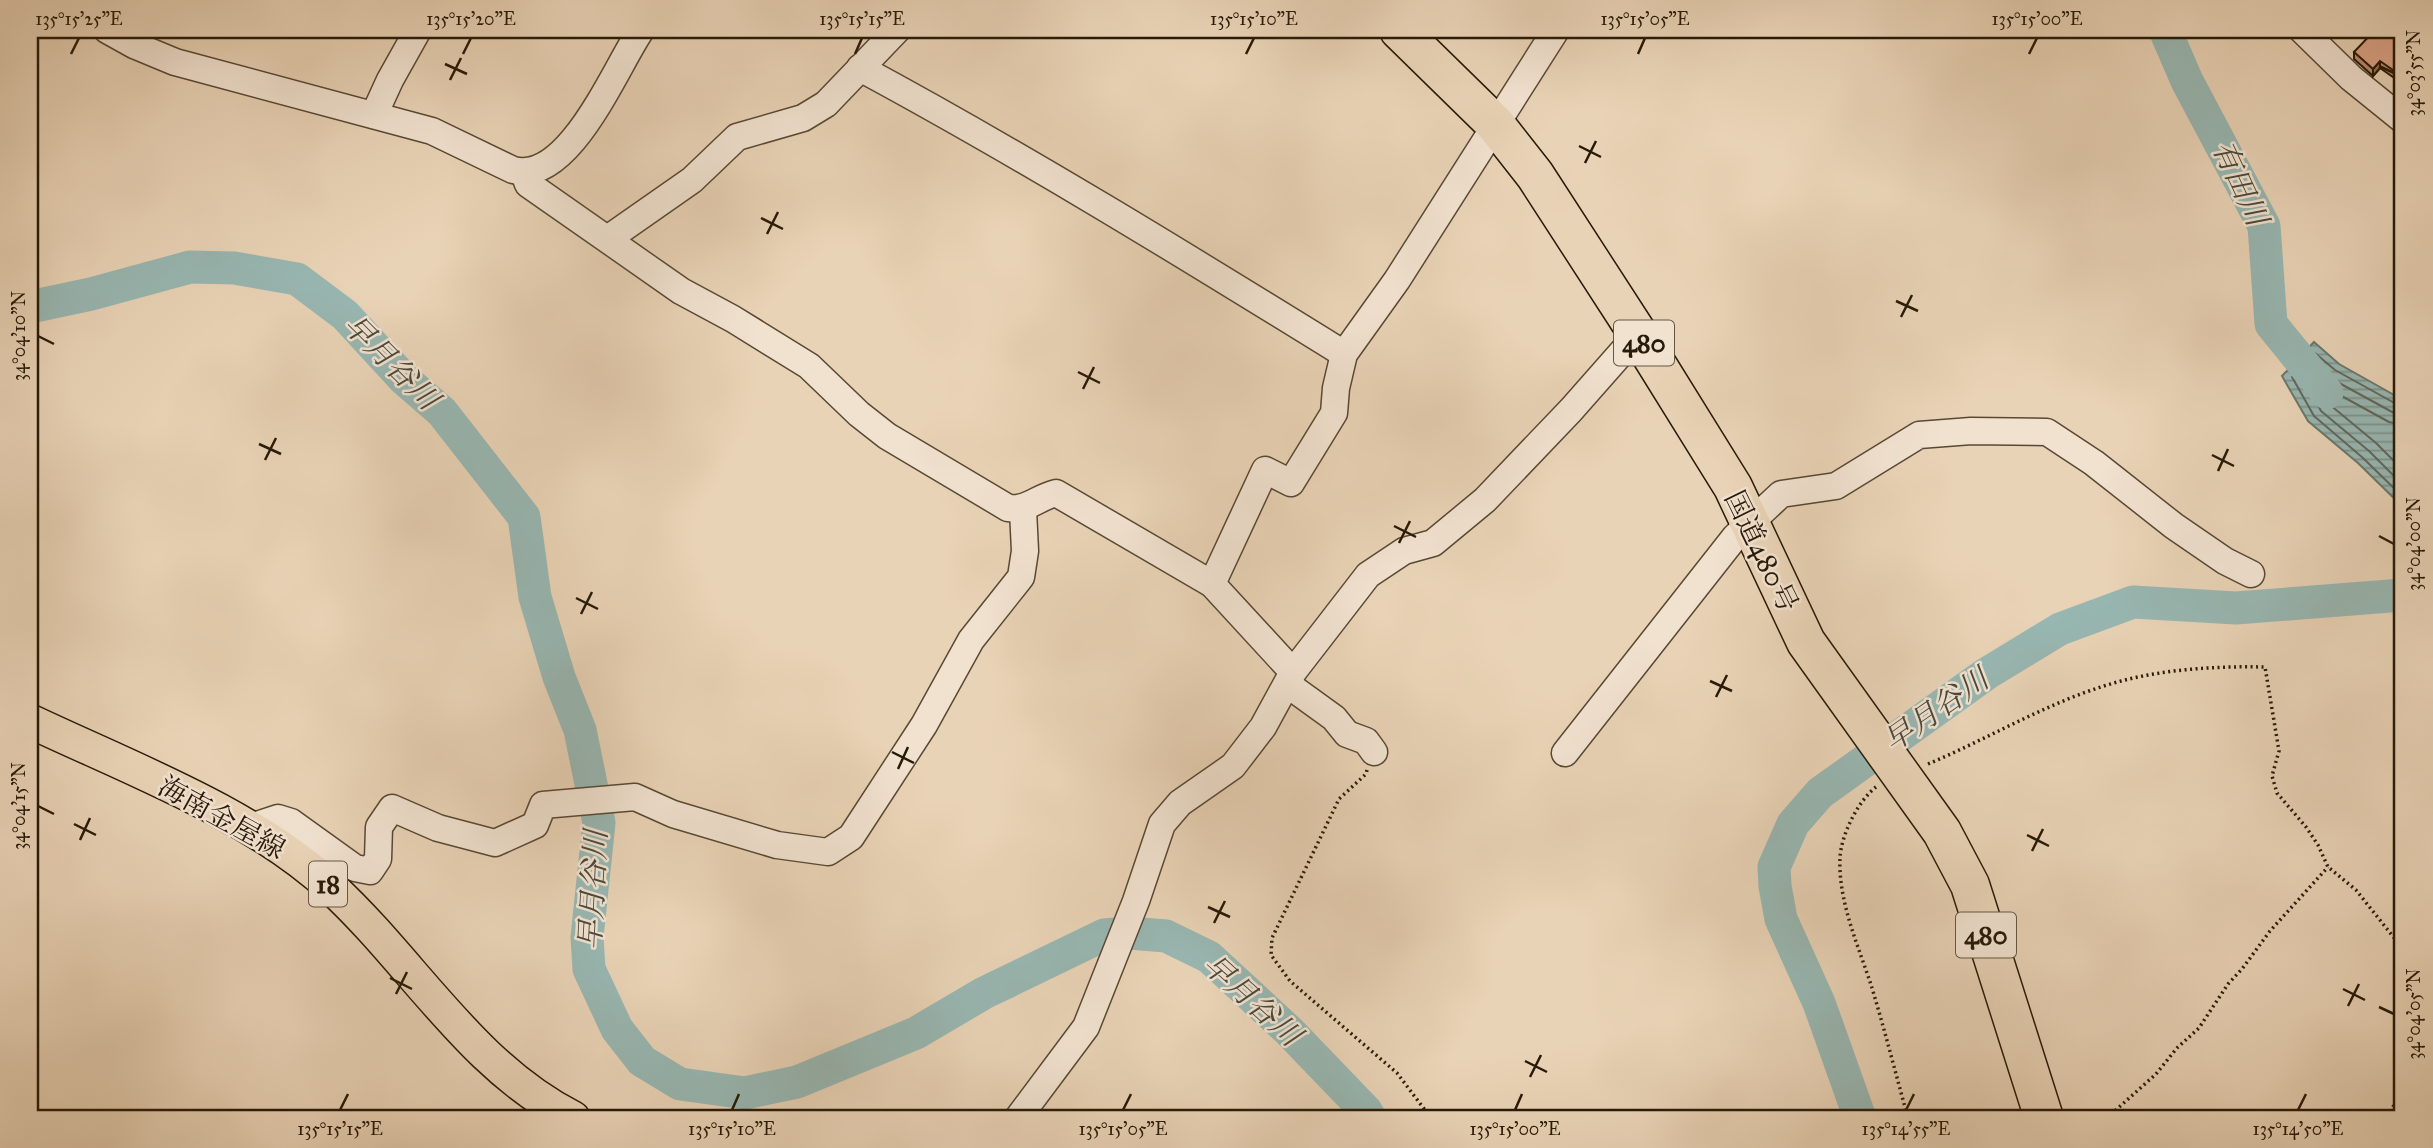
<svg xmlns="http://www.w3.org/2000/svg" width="2433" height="1148" viewBox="0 0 2433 1148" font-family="'IM FELL Great Primer','Noto Serif JP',serif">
  <defs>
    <pattern id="water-rules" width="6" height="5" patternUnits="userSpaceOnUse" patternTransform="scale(1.75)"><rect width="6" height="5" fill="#98b7b2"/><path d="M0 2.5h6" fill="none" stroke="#7c948f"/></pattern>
  </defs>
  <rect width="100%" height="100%" fill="#e9d3b6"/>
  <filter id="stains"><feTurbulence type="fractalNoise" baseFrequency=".00286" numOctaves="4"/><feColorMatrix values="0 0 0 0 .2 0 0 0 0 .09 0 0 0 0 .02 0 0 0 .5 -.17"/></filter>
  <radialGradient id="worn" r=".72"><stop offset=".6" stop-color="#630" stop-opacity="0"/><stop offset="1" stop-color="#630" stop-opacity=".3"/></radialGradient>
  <polygon fill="url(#water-rules)" stroke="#6b786e" stroke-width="2" points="2314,342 2339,364 2403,400 2403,507 2358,463 2308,421 2282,376"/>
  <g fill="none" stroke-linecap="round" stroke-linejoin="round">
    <g stroke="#60685d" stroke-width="2">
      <polyline points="2403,406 2398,405 2335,370 2315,353 2292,377 2314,416 2363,458 2403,497"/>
      <polyline points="2403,415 2394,413 2330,378 2316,366 2313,366 2303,378 2321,411 2369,451 2403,485"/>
      <polyline points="2403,425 2389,422 2327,388 2322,390 2329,404 2376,443 2403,470"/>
    </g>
    <g stroke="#98b7b2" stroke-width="33">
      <polyline points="2165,30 2187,81 2264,226 2271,324 2327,393"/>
      <polyline points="30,307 91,294 190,267 234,268 297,279 345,315 404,379 442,412 524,517 535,597 559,677 580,730 599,823 587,937 589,969 617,1029 642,1061 680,1084 745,1093 797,1082 916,1033 984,993 1104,935 1129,933 1166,936 1209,957 1289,1031 1366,1111 1370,1118"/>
      <polyline points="1860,1118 1819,1003 1781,919 1775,886 1774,867 1793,824 1820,793 1986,674 2060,629 2133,602 2236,608 2403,595"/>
    </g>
    <g stroke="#584834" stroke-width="29">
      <g id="minor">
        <path d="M107,30L134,45L175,62L432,131L513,170C569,185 615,68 641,30"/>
        <polyline points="2302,30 2351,78 2403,120"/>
        <path d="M860,68C1025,157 1184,255 1344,354"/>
        <polyline points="374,115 390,80 418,30"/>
        <path d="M524,173L528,184L681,291L733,319L809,366L859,414L887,436L1008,508C1029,510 1036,498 1056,493L1212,584L1293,672"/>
        <polyline points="609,238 692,180 737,137 803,118 826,104 897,30"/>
        <polyline points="1212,584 1265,470 1291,483 1334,413 1336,388 1344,354 1397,280 1556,30"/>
        <polyline points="1287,684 1334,718 1347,734 1366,741 1374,752"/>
        <polyline points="1565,753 1735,537 1781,494 1836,486 1919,435 1971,431 2047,432 2094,463 2174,526 2225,561 2251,574"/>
        <polyline points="248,828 278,818 291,822 355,868 370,871 378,859 379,827 392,808 438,828 495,843 535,825 543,805 635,797 673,814 777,845 828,852 851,837 924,725 971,640 1021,577 1025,551 1023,510"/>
        <polyline points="1018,1118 1086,1027 1136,901 1162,824 1180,803 1233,766 1263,727 1293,672 1368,575 1404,551 1433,543 1485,500 1571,410 1638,334"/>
      </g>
    </g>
    <g stroke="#271a08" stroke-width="36">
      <path id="major" d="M30,721C129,768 251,813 332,888C413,963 472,1067 573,1118"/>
    </g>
    <g stroke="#271a08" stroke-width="41">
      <polyline id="highway" points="1399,30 1495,124 1535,175 1638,334 1733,487 1806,642 1942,832 1970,885 2044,1118"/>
    </g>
    <g stroke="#271a08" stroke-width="3.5" stroke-dasharray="2 3.5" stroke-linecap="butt">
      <path d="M1928,764C1992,737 2053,699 2121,681C2167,669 2217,666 2265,667L2279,751L2272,776L2277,793L2306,827L2318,845L2328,867L2356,890L2403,949"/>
      <polyline points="1367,770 1366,774 1339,799 1272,938 1271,955 1290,981 1397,1073 1431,1118"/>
      <path d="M1876,787C1858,801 1841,835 1840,858C1838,902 1859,947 1872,988C1885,1031 1896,1075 1908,1118"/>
      <polyline points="2107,1118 2156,1074 2177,1048 2199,1028 2228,984 2242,969 2270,931 2328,867"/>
      <polyline points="2393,1118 2393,1107 2403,1081"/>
    </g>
    <use href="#minor" stroke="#f1e2d0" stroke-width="26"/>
    <use href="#major" stroke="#e9d3b6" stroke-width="33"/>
    <use href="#highway" stroke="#e9d3b6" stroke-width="38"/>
  </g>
  <polygon fill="#bc8c74" stroke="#271a08" stroke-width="2" points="2403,30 2403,84 2380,68 2373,76 2354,59 2354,52"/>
  <polygon fill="#99725e" stroke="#271a08" stroke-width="2" points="2380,61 2380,68 2373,76 2373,69"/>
  <polygon fill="#dba387" stroke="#271a08" stroke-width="2" points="2375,30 2403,30 2403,77 2380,61 2373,69 2354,52"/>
  <path fill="none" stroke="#271a08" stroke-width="2.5" d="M71,54L79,38M463,54L471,38M855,54L862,38M1246,54L1254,38M1638,54L1645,38M2029,54L2037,38M445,64L467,74M2379,66L2394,73M450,80L461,58M1579,146L1601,157M1585,163L1596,141M761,218L783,229M767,234L778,212M1896,301L1918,311M1901,317L1912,295M38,336L54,344M1078,372L1100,383M1083,389L1094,367M259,444L281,454M2212,455L2234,466M265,460L276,438M2218,471L2228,449M1394,526L1416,537M2379,536L2394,544M1399,543L1410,521M576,598L598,609M581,614L592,592M1710,681L1732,691M1716,697L1727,675M892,752L914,763M898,769L908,747M38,806L54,814M74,824L96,835M2027,835L2049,846M80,840L90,818M2032,851L2043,829M1208,907L1230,917M1214,923L1225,901M390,978L412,989M2343,989L2365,1000M396,994L407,972M2348,1006L2359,984M2379,1007L2394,1014M1525,1061L1547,1072M1530,1077L1541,1055M340,1110L348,1094M732,1110L739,1094M1123,1110L1131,1094M1515,1110L1522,1094M1906,1110L1914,1094M2298,1110L2306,1094"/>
  <g text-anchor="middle" stroke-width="5" stroke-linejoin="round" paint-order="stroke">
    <g fill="#f1e2d0" stroke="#645644" stroke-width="2">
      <rect x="1614" y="320.5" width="60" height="45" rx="5"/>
      <rect x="309" y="861.5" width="38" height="45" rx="5"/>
      <rect x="1956" y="912.5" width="60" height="45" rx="5"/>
    </g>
    <g font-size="26" font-weight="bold" fill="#271a08">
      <text x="1644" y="352">480</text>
      <text x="328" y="893">18</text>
      <text x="1986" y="944">480</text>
    </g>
    <g font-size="28" fill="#271a08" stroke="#f1e2d0">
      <text transform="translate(1762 551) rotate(64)" y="10">国道480号</text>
      <text transform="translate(222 817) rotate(29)" y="10">海南金屋線</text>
    </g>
    <g font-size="30" font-style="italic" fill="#49493b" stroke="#f1e2d0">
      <text transform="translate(2240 183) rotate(65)" y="10">有田川</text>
      <text transform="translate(391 362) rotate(45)" y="10">早月谷川</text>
      <text transform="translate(1936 710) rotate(-35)" y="10">早月谷川</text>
      <text transform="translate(593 890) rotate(-87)" y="10">早月谷川</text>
      <text transform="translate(1252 1000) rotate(42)" y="10">早月谷川</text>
    </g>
  </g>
  <rect width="2433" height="1148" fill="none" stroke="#e9d3b6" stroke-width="77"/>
  <rect x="38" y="38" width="2356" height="1072" fill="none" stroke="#271a08" stroke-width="2.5"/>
  <g font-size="18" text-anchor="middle" fill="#271a08">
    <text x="79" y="25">135°15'25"E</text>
    <text x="471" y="25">135°15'20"E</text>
    <text x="862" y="25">135°15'15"E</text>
    <text x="1254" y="25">135°15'10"E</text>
    <text x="1645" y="25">135°15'05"E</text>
    <text x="2037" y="25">135°15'00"E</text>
    <text transform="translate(2414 73) rotate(-90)" y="6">34°03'55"N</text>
    <text transform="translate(19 336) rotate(-90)" y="6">34°04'10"N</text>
    <text transform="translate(2414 544) rotate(-90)" y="6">34°04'00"N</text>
    <text transform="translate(19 806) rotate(-90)" y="6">34°04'15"N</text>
    <text transform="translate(2414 1014) rotate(-90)" y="6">34°04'05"N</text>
    <text x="340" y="1135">135°15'15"E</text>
    <text x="732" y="1135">135°15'10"E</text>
    <text x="1123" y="1135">135°15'05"E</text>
    <text x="1515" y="1135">135°15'00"E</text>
    <text x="1906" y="1135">135°14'55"E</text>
    <text x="2298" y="1135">135°14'50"E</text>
  </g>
  <rect width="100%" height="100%" filter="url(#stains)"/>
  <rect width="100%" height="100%" fill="url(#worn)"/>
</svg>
